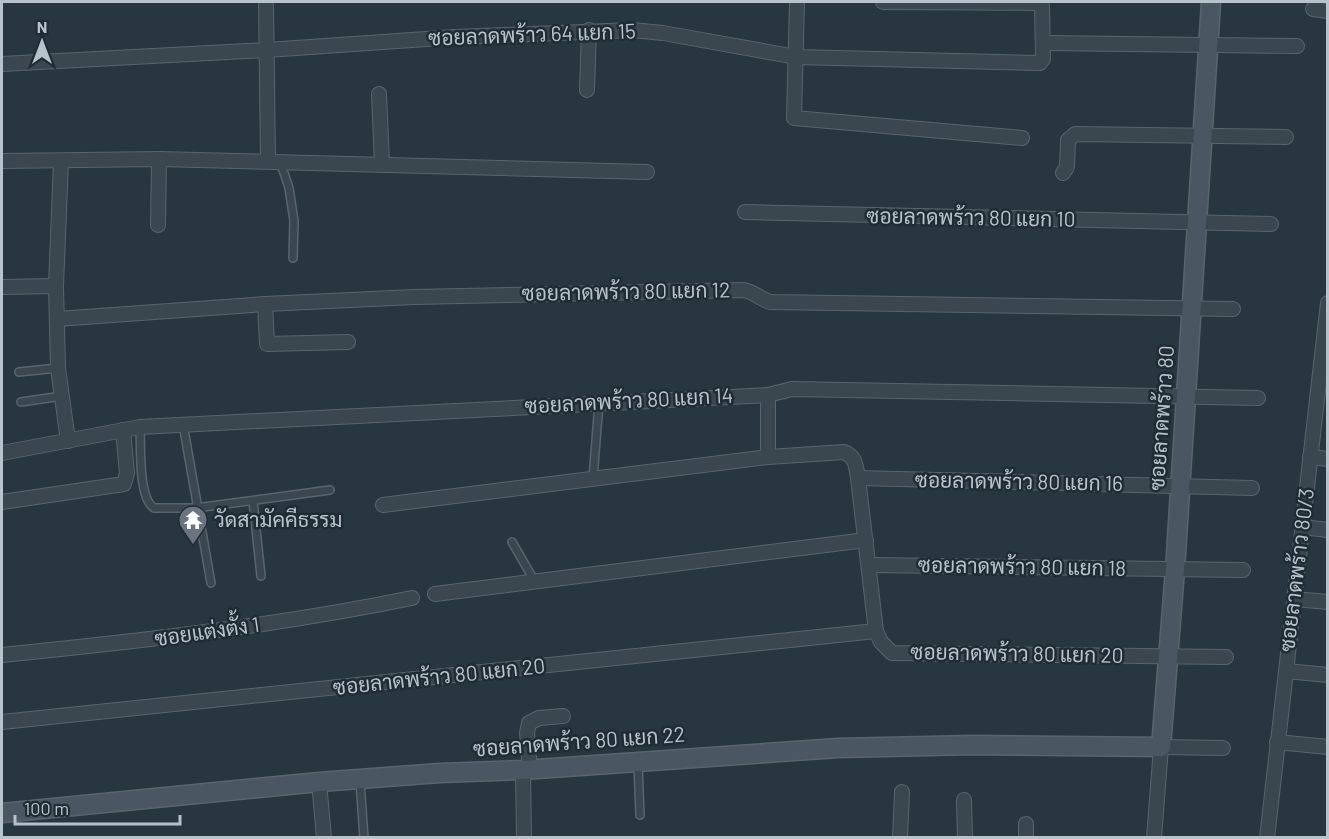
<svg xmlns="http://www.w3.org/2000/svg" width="1329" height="839" viewBox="0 0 1329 839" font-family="Barlow,Sarabun,sans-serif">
  <rect width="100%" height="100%" fill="#27363f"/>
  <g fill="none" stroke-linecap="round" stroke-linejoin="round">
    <g stroke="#59656d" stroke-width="10">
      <g id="lane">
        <polyline points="280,161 289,188 294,221 293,258"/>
        <polyline points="19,372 58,368"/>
        <polyline points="21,402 62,396"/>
        <polyline points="183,424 211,583"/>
        <path d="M140,427C141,446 138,498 154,508H196L330,490"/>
        <polyline points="593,478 599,403"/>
        <polyline points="253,501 261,576"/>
        <polyline points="512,542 535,582"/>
        <polyline points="638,764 640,815"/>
        <polyline points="360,781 364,838"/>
      </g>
    </g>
    <g stroke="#59656d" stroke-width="16">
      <g id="street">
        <polyline points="266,2 268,160"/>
        <polyline points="797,2 794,118 1022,138"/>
        <polyline points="1313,9 1328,11"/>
        <polyline points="1043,43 1297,46"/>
        <polyline points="2,64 267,50 455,37 632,30 663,33 796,57 1040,63 1043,59 1042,5 1040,3 883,2"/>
        <polyline points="587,90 589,30"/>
        <polyline points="379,94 382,163"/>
        <polyline points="2,161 159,159 647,172"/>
        <polyline points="61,161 56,286 58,368 68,441"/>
        <polyline points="1063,173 1067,167 1068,140 1075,134 1286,137"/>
        <polyline points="745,212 1271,224"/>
        <polyline points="158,225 159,159"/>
        <polyline points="2,287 56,286"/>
        <polyline points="265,304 267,344 348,342"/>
        <path d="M57,319L265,304L414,297L744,290C754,292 761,299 770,302L1233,309"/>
        <polyline points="768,395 768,457"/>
        <polyline points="2,453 140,427 768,395 792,389 1258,398"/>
        <polyline points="1310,457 1328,459"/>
        <polyline points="858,478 1252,488"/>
        <polyline points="2,502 124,484 127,473 123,430"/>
        <path d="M383,505L768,457L844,452C856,457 856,466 858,478L876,631L881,642L892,653L1226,657"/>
        <polyline points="1302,527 1328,530"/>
        <polyline points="869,565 1243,570"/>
        <polyline points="435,594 866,540"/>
        <polyline points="1294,599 1328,602"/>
        <path d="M2,655C141,641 275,626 412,598"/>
        <polyline points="1286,671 1328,675"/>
        <polyline points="2,722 876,631"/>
        <polyline points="1277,742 1328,747"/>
        <polyline points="523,770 524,838"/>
        <polyline points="530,770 527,733 529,723 539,718 563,716"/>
        <polyline points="319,782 324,838"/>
        <polyline points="964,800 965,838"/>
        <polyline points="900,838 902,792"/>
        <polyline points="1026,838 1026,824"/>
        <polyline points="1154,838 1161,747 1223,748"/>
        <polyline points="1267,838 1328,303"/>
      </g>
    </g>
    <g stroke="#59656d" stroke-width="21">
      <polyline id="secondary" points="2,813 319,782 440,773 523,770 838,748 974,745 1161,747 1175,570 1211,2"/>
    </g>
    <use href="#lane" stroke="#3b474f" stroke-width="7"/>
    <use href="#street" stroke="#3b474f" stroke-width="14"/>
    <use href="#secondary" stroke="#4a5762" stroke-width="18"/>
  </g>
  <defs>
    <g id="temple-pin" transform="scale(1.5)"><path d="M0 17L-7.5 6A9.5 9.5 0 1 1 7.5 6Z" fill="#6b7280" stroke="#202c34"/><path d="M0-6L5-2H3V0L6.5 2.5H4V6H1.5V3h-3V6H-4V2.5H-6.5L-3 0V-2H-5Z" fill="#fff"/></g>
  </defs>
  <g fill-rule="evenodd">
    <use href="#temple-pin" x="193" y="520"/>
  </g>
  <g text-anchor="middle" stroke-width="5" stroke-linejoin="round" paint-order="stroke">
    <g font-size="21" fill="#b8c2ca" stroke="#202c34">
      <text transform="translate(532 35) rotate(-2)" y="7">ซอยลาดพร้าว 64 แยก 15</text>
      <text transform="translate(971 218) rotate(1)" y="7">ซอยลาดพร้าว 80 แยก 10</text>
      <text transform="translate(626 292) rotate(-1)" y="7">ซอยลาดพร้าว 80 แยก 12</text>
      <text transform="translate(629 401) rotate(-3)" y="7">ซอยลาดพร้าว 80 แยก 14</text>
      <text transform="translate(1162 418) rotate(-86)" y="7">ซอยลาดพร้าว 80</text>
      <text transform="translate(1019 482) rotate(1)" y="7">ซอยลาดพร้าว 80 แยก 16</text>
      <text transform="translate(1022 567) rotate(1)" y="7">ซอยลาดพร้าว 80 แยก 18</text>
      <text transform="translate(1297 570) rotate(-83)" y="7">ซอยลาดพร้าว 80/3</text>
      <text transform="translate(207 632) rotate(-8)" y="7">ซอยแต่งตั้ง 1</text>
      <text transform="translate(1017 654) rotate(1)" y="7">ซอยลาดพร้าว 80 แยก 20</text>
      <text transform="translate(439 677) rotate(-6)" y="7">ซอยลาดพร้าว 80 แยก 20</text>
      <text transform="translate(579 742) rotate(-4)" y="7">ซอยลาดพร้าว 80 แยก 22</text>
    </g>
    <g font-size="21" fill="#b8c2ca" stroke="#202c34" text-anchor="start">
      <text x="214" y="527">วัดสามัคคีธรรม</text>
    </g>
  </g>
  <rect width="1329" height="839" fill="none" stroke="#b8c2ca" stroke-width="6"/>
  <g transform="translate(42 42)" stroke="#202c34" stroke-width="4.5" paint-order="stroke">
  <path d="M0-4.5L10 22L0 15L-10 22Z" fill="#b8c2ca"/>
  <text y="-9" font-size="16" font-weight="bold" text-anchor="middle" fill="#b8c2ca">N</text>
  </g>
  <path d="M15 815v9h165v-9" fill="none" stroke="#b8c2ca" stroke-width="3"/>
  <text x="24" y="815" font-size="18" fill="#b8c2ca" stroke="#202c34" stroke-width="4.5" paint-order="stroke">100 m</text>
</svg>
